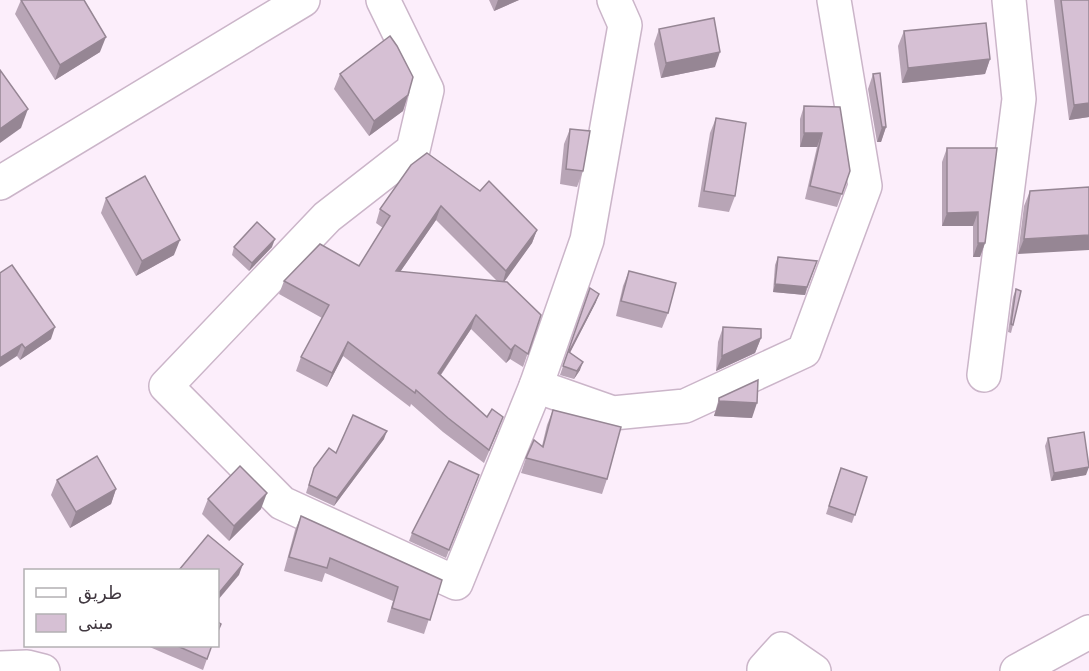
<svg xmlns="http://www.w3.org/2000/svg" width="1089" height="671" viewBox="0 0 1089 671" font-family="'DejaVu Sans',Vazirmatn,sans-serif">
  <rect width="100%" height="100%" fill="#fceefb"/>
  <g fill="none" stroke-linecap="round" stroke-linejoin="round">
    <g stroke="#cbb5c9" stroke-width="36">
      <g id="street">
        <polyline points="383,0 427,90 413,150 327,217 166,386 282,503 456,583 536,386 587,240 625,25 614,0"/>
        <polyline points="0,183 303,0"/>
        <polyline points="984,375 1019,99 1009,0"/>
        <polyline points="536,386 613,413 685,406 804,351 865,186 834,0"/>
        <polyline points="0,668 27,667 43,671"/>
        <polyline points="764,671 764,669 782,649 814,671"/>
        <polyline points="1017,671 1089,632"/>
      </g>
    </g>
    <use href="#street" stroke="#fff" stroke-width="33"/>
  </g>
  <g fill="#b8a5b6" fill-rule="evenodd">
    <polygon points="21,0 84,0 100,52 55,80 15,14"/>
    <polygon points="489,0 519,0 494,11"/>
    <polygon points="1054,0 1089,0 1089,117 1069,120"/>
    <polygon points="659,29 715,67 661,78 654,44"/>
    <polygon points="904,31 990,59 985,74 902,83 898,46"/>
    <polygon points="340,74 408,95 403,111 369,136 334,89"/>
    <polygon points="873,74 886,127 881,142 877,142 868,89"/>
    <polygon points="804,106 850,171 837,207 805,199 817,147 800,147 800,119"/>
    <polygon points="716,118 735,196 729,212 698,207 710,133"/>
    <polygon points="570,129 583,171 577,187 560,184 564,144"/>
    <polygon points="947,148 997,148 985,243 980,257 973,257 973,226 942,226 942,162"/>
    <polygon points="1089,187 1018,254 1024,206 1030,191"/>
    <path d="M480,191L537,230L532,243L504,281L541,315L523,367L510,359L506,363L471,329L441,375L498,431L484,463L443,432L411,404L410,407L343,356L327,387L296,371L301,357L322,318L279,294L284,281L359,266L383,228L376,223L380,209ZM436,220L497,281L400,272Z"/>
    <polygon points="106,198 174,255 136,276 101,213"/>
    <polygon points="234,247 272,247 249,271 232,255"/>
    <polygon points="778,257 817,261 805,295 773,292 775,265"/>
    <polygon points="629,271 668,313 662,328 616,316 623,286"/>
    <polygon points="0,273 51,339 20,360 17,356"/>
    <polygon points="590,288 596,302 570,353 580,370 574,379 560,375"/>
    <polygon points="1016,289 1013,325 1011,333 1008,332 1013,297"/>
    <polygon points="723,327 761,338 755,353 716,371 718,342"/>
    <polygon points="719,398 752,418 714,416"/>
    <polygon points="553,410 607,479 602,494 521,473 526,458 542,446 547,425"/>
    <polygon points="1048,438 1086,475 1051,481 1045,446"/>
    <polygon points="384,439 334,506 306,493 314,468 336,453"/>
    <polygon points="841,468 867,477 852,523 826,514"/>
    <polygon points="479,475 446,558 409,541 412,533"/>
    <polygon points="57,480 116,489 111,504 70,528 51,495"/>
    <polygon points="208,499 261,509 229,541 202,514"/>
    <polygon points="301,516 442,580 424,634 387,622 393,601 325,573 322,582 284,571 295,530"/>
    <polygon points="145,645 212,645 203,670"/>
  </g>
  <g fill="#968694">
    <polygon points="498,0 519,0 494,11"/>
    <polygon points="106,37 100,52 55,80 60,65"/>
    <polygon points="720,52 715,67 661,78 666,63"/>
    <polygon points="990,59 985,74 902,83 908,68"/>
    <polygon points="408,95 403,111 369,136 374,121"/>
    <polygon points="1089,103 1089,117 1069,120 1074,105"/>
    <polygon points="28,109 21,128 0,143 0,129"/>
    <polygon points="882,127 886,127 881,142 877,142"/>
    <polygon points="804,133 822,133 817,147 800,147"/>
    <polygon points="441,206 436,220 391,285 396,271"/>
    <polygon points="978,212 973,226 942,226 947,213"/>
    <polygon points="537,230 532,243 502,285 506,271"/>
    <polygon points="1089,235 1089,250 1018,254 1024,239"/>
    <polygon points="275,239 272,247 249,271 252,263"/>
    <polygon points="180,240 174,255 136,276 142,261"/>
    <polygon points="978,243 985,243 980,257 973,257"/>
    <polygon points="775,284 807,287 805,295 773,292"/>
    <polygon points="599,294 596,302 566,360 569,352"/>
    <polygon points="476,315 471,329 433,386 438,373"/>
    <polygon points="55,327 51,339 20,360 25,348"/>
    <polygon points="761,338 755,353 716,371 722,356"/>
    <polygon points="348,342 343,356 327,387 332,373"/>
    <polygon points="22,344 17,356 0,367 0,358"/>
    <polygon points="515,345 510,359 506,363 511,350"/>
    <polygon points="583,362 580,370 574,379 577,371"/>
    <polygon points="719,401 757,403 752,418 714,416"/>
    <polygon points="387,431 384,439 334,506 337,498"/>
    <polygon points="1089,467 1086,475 1051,481 1054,473"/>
    <polygon points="116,489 111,504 70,528 76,512"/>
    <polygon points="267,493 261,509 229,541 234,526"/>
    <polygon points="243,564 239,575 218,600 218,594"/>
  </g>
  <g fill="#d6c0d4" stroke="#968694" stroke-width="1.5">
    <polygon points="21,0 84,0 106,37 60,65"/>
    <polygon points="1061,0 1089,0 1089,103 1074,105"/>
    <polygon points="714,18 720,52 666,63 659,29"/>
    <polygon points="986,23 990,59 908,68 904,31"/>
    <polygon points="390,36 397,46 413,77 408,95 374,121 340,74"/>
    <polygon points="0,70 28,109 0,129"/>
    <polygon points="880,73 886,127 882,127 873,74"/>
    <polygon points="804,106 840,107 850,171 842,194 810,186 822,133 804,133"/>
    <polygon points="716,118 746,123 735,196 704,191"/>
    <polygon points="570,129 590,131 583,171 566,169"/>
    <polygon points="947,148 997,148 985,243 978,243 978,212 947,213"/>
    <polygon points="427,153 480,191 489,181 537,230 506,271 441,206 396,271 507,282 541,315 528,354 515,345 511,350 476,315 438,373 487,417 492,409 503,417 489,450 448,418 416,390 415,393 348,342 332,373 301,357 329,305 284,281 320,244 359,266 390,216 380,209 411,165"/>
    <polygon points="145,176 180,240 142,261 106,198"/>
    <polygon points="1089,187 1089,235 1024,239 1030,191"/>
    <polygon points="257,222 275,239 252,263 234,247"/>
    <polygon points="778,257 817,261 807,287 775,284"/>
    <polygon points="12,265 55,327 25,348 22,344 0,358 0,273"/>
    <polygon points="629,271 676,283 668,313 621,301"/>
    <polygon points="590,288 599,294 569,352 583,362 577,371 563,366"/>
    <polygon points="1016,289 1021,291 1013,325 1011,324"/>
    <polygon points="723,327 761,329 761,338 722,356"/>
    <polygon points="758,380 757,403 719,401 719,398"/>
    <polygon points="553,410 621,427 607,479 526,458 534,440 543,447"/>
    <polygon points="353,415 387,431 337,498 309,485 314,468 329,448 336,453"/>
    <polygon points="1084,432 1089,467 1054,473 1048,438"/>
    <polygon points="97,456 116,489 76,512 57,480"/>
    <polygon points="449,461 479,475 449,550 412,533"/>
    <polygon points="240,466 267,493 234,526 208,499"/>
    <polygon points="841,468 867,477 855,515 829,506"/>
    <polygon points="301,516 442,580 430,620 392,608 398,587 330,558 327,568 289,557"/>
    <polygon points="208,535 243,564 218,594 218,570 179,570"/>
    <polygon points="218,622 221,624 218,631"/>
    <polygon points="175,645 212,645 207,659"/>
  </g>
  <rect x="24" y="569" width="195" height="78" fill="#ffffff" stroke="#b3b0b3" stroke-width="1.5"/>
  <rect x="36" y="588" width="30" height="9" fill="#ffffff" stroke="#b3b0b3" stroke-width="1.5"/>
  <text x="78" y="599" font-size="18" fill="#423941">طريق</text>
  <rect x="36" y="614" width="30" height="18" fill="#d6c0d4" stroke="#b3b0b3" stroke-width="1.5"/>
  <text x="78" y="629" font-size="18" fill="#423941">مبنى</text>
</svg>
